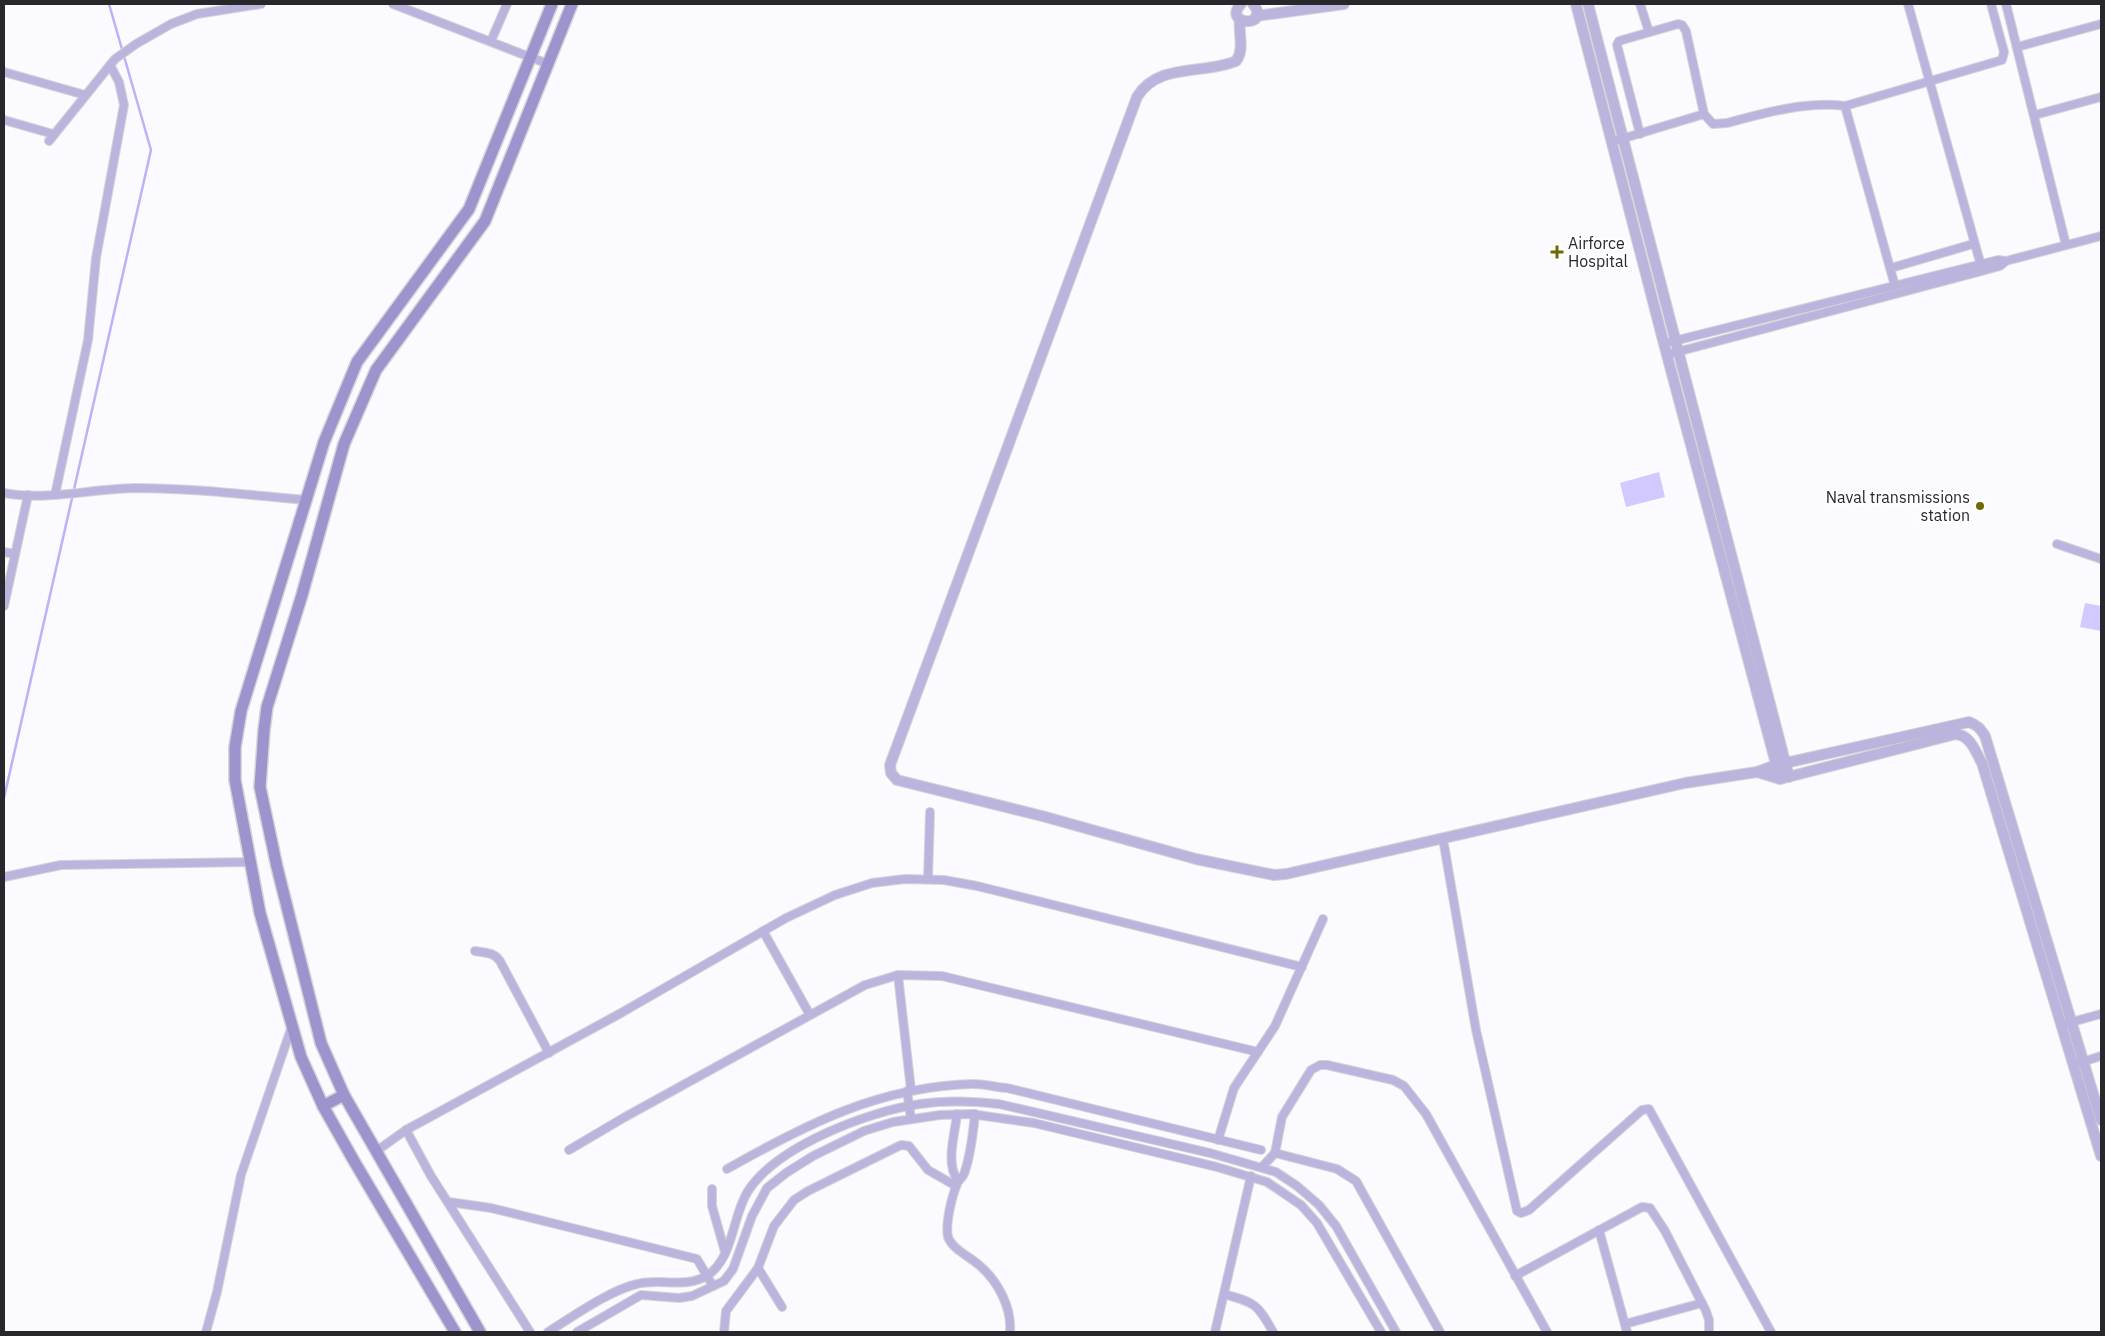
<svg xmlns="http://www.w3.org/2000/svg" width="2105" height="1336" viewBox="0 0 2105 1336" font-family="'IBM Plex Sans',sans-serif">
  <rect width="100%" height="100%" fill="#fbfafe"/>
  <g fill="#d2caff">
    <polygon points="1659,472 1665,497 1626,507 1620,483"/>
    <polygon points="2085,603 2101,606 2101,631 2080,627"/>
  </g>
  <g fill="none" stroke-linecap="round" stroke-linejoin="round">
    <polyline stroke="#bdb1f7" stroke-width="2.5" points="4,798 151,150 109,4"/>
    <g stroke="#d5d4d8" stroke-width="10">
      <g id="minor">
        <polyline points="393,4 548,64"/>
        <polyline points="1640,4 1649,32"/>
        <polyline points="1908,4 1982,269"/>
        <polyline points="2006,4 2066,245"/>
        <polyline points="491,41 507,4"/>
        <polyline points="2017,47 2101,24"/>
        <polyline points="4,72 85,95"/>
        <polyline points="2035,115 2101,97"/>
        <polyline points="4,120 53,134"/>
        <path d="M1640,134L1617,45L1619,41L1678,24L1682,25L1686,31L1704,114L1713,124L1727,123C1764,113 1806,101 1845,106"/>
        <polyline points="1618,140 1704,114"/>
        <polyline points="49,141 115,59 136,44 171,24 197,14 261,4"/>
        <polyline points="1891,268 1973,244"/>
        <polyline points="1895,286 1845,106 2002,60 2004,52 1991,4"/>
        <polyline points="1670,342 1998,260 2006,261"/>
        <polyline points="1673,353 1982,271 2000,266 2006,261 2101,236"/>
        <path d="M4,493C47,501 90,489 134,488C191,488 248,495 306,500"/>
        <polyline points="55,495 88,340 96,258 124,105 119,82 110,65"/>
        <polyline points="2057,544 2101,559"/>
        <polyline points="4,552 15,554"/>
        <polyline points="4,606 28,495"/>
        <polyline points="1443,839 1476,1030 1517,1211 1521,1213 1529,1210 1642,1110 1649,1109 1771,1332"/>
        <polyline points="4,877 61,865 251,862"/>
        <polyline points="928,879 930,812"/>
        <polyline points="763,931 810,1015"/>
        <path d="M475,951C485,953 494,952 500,961L549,1053"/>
        <polyline points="898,975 911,1090"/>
        <polyline points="2068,1023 2101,1014"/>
        <polyline points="2079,1063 2101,1056"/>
        <polyline points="907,1091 911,1119"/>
        <path d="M957,1114C955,1135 945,1163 958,1181"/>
        <path d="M975,1114C973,1134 971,1153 965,1171C964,1177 959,1179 957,1184C952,1196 945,1224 948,1237C952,1249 970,1257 979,1265C998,1281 1012,1308 1010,1332"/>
        <polyline points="406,1130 431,1176 530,1332"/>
        <polyline points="1218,1140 1234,1088 1275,1026 1323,919"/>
        <polyline points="569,1150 625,1117 865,985 898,975 942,976 1258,1052"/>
        <polyline points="375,1152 406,1130 621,1013 786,918 835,895 872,883 905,879 944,880 977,886 1302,967"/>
        <polyline points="1275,1153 1337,1169 1356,1181 1440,1332"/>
        <polyline points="1262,1167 1275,1153 1282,1117 1311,1070 1320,1065 1327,1065 1393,1080 1404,1086 1426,1114 1547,1332"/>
        <path d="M727,1169C805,1125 880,1086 973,1084C984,1084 996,1087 1007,1088L1261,1150"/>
        <polyline points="712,1189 712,1206 725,1252"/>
        <polyline points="449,1202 491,1208 697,1259 713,1286"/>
        <polyline points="1599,1230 1627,1332"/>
        <polyline points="758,1268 782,1307"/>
        <polyline points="1515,1276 1642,1207 1650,1208 1665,1231 1706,1311 1709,1320 1709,1332"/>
        <path d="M1224,1294C1255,1303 1257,1303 1273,1332"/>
        <polyline points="1625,1324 1702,1303"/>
        <polyline points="206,1332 217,1292 241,1175 292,1026"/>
        <path d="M548,1332C572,1317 610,1290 637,1284C660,1278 687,1289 708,1275C734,1257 732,1216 748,1191C777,1146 869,1111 920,1104C947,1100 972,1101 999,1104L1210,1153L1276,1172L1297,1186L1319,1205L1336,1226L1396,1332"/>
        <polyline points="577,1332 641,1295 679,1298 692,1296 724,1281 733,1269 752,1216 767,1188 786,1173 813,1156 864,1131 893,1122 940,1115 971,1114 1034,1123 1217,1167 1267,1182 1301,1205 1317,1223 1381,1332"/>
        <polyline points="724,1332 726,1311 758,1268 774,1226 794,1200 808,1191 901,1145 909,1146 928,1170 956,1186"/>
        <polyline points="1215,1332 1251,1176"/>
      </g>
    </g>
    <g stroke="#d5d4d8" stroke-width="12">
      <g id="tertiary">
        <path d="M1241,4C1221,26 1273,28 1253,4"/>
        <polyline points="1576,4 1664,344 1780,779"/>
        <polyline points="1588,4 1789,777"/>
        <polyline points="1256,16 1344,4"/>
        <path d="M1240,20C1238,33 1245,50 1236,61C1204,75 1158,62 1137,97L890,765L891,773L897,780L1042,816L1196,859L1274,875L1286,874L1685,783L1757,772L1776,765L1969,722C1977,725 1980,728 1985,736L2101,1120"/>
        <path d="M1757,772L1780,779L1956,734C1971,736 1975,751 1982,763L2101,1156"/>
      </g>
    </g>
    <g stroke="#d5d4d8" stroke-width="14">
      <g id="secondary">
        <polyline points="323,1106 344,1095"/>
        <polyline points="455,1332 354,1161 323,1106 301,1057 260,913 235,780 235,747 241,711 324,442 357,362 469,209 552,4"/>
        <polyline points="480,1332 344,1095 321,1043 277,867 260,787 264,730 267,707 302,595 344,444 376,370 485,221 572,4"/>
      </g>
    </g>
    <use href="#minor" stroke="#bbb5dd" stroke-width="8"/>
    <use href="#tertiary" stroke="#bbb5dd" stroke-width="10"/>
    <use href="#secondary" stroke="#9d93cd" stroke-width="11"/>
  </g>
  <g fill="#6e6a06" stroke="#fff" stroke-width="2">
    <path d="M1554.5 244.5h5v5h5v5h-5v5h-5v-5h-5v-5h5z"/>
    <circle cx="1980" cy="506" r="5"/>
  </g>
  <g text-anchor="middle" stroke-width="4" stroke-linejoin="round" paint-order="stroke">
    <g font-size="16" fill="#28282c" stroke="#fff" text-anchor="start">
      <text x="1568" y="249">Airforce<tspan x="1568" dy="18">Hospital</tspan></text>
      <text x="1970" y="503" text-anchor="end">Naval transmissions<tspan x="1970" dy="18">station</tspan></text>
    </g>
  </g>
  <rect width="2105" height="1336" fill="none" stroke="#28282c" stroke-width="10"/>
</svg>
